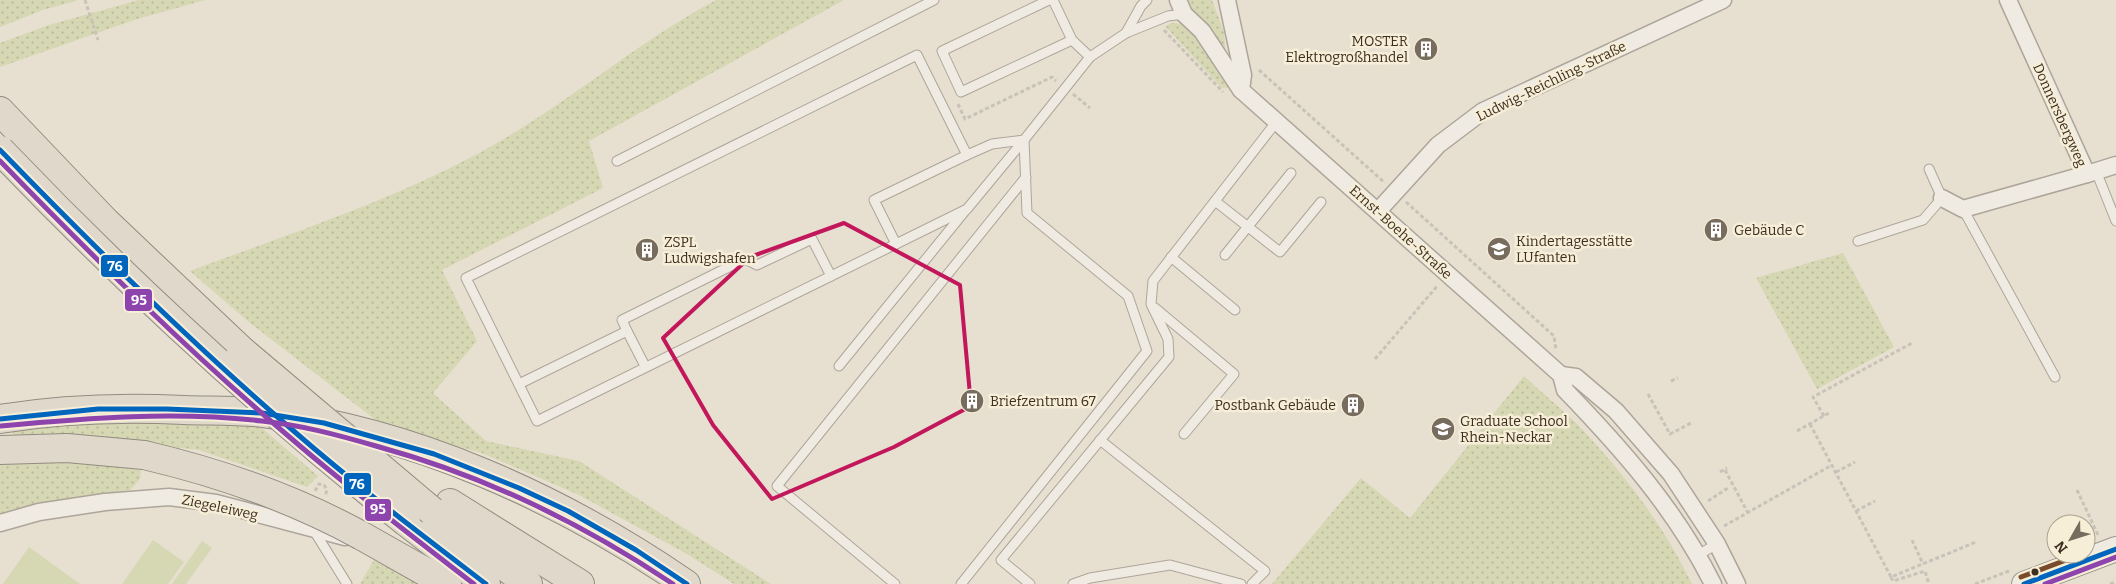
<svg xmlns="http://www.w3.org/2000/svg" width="2116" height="584" viewBox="0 0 2116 584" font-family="Bitter,serif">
  <defs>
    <pattern id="grass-dots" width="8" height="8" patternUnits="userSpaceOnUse" patternTransform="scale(1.25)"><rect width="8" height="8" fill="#d6d7b3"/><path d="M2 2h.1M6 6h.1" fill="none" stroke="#b9b99a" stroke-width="1.8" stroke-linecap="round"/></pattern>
  </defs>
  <rect width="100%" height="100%" fill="#e7e0d1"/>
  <g fill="url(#grass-dots)">
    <polygon points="0,0 79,0 43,10 0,27"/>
    <polygon points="139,0 205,0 134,20 0,67 0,43 49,25"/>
    <path d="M716,0H844L589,141L603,188L442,270L477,341L433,393L486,441L579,461L771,584H734L687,554L579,495L482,453L386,428L250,323L190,271C301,229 418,193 520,129C586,88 647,37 716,0Z"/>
    <polygon points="1186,0 1212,0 1224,32 1226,59 1193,15"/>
    <polygon points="1172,23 1186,24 1196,34 1229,87 1222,88 1165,26"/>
    <polygon points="1843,253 1894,347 1817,389 1756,278"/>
    <path d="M1524,376C1542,393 1561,408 1578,425C1623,472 1664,526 1692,584H1272L1361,478L1410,518Z"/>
    <polygon points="97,421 257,424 318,476 307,487 199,450 147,444 15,439 12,429"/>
    <polygon points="84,461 141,469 140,479 130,490 0,516 0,465"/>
    <polygon points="374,560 419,584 360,584"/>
  </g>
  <g fill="#d6d7b3">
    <polygon points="153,540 184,562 168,584 122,584"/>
    <polygon points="202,541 212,548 186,584 172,584"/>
    <polygon points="29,547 80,584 3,584"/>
  </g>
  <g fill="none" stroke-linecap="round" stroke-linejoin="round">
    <g stroke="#ada599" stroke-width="11">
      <g id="service">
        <polyline points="1049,0 942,51 961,92 1072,40"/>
        <polyline points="1053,0 1072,40 1090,57"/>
        <polyline points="1126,33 1141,6 1147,0"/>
        <polyline points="1024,140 967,209 537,421 466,278 917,55 967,155 992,144 1024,140 1090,57 1126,33 1168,16 1184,14"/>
        <polyline points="617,161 934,0"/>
        <polyline points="2096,171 2116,221"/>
        <polyline points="1215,201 1280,252 1321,202"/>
        <polyline points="1963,209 2055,377"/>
        <polyline points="1858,241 1923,220 1942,198 1929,169"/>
        <polyline points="896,244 874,200 967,155"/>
        <polyline points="1225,255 1291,173"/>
        <polyline points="1171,257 1235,310"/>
        <polyline points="1155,308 1234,374 1184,434"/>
        <polyline points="627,331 645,366"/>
        <polyline points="839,366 965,211"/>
        <polyline points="519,384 627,331 622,320 745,259 757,265 812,239 831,276"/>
        <polyline points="1100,440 1265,571 1252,584"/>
        <polyline points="313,529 347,584"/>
        <polyline points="1698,555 1717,544"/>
        <polyline points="895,584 777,486 1026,177"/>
        <polyline points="961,584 1147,351 1128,296 1027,213 1024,140"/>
        <polyline points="1030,584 1001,560 1169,357 1168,339 1151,304 1153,281 1277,121"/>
        <polyline points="1073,584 1090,578 1170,565 1241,584"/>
      </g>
    </g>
    <g stroke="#ada599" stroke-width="19">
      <g id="minor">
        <path d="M1178,0L1184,14L1202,31L1241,90L1561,375L1565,390C1622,449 1676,510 1713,584"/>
        <polyline points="1227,0 1243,75 1241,90"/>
        <polyline points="2087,174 2116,165"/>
        <polyline points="1942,198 1963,209 2087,174 2008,0"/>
        <polyline points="1378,211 1438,145 1483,111 1723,0"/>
        <polyline points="1561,375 1576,377 1616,411 1671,474 1717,544 1737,584"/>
        <polyline points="0,523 39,512 105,502 169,497 216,503 345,537"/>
      </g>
    </g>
    <g stroke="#9c958a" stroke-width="26">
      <polyline id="secondary" points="2024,584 2116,549"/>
    </g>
    <g stroke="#928b80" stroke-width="30">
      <g id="trunk">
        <polyline points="0,111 106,222 241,350"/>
        <path d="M0,419C60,409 123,407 184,410C210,411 237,410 263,413C414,431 562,499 686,584"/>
        <polyline points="0,450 67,448 144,455"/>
        <polyline points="450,503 580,584"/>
        <polyline points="432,511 528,584"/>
        <polyline points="406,522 486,584"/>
        <polyline points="362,536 447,584"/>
      </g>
    </g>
    <g stroke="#c8c2b9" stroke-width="3" stroke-dasharray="4 2.5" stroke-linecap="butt">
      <polyline points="85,0 98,40"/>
      <polyline points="1164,30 1223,92"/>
      <polyline points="1259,70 1385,183"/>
      <polyline points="1073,94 1090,108"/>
      <polyline points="958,104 965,119 1052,77 1056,81"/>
      <polyline points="1406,202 1554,336 1556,350"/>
      <polyline points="1375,359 1438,285"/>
      <polyline points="1671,381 1678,378"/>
      <polyline points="1648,394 1670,434 1693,422"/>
      <polyline points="1824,416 1813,397 1912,343"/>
      <polyline points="1810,424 1891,577 1976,542"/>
      <polyline points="1797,431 1829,413"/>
      <polyline points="1725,470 1748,513"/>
      <polyline points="1720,472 1727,468"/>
      <polyline points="1836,472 1855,462"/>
      <polyline points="2077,490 2099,537"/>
      <polyline points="315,491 319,484 324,485 327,490 325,496"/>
      <polyline points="1708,501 1728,488"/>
      <polyline points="1856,511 1875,501"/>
      <polyline points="1724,526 1832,465"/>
      <polyline points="1912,540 1923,564"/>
      <polyline points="1891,577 1893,581 1925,571 1929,584"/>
      <polyline points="1975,584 2009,571"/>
      <polyline points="2110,584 2116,582"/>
    </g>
    <use href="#service" stroke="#efebe3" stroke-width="9"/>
    <use href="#minor" stroke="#efebe3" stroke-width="16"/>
    <use href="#secondary" stroke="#efebe3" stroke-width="24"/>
    <use href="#trunk" stroke="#e0d9cb" stroke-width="28"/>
    <g stroke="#928b80" stroke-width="30" stroke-linecap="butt">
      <g id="trunk-bridge">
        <path d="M0,150C127,283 262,407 406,522"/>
        <polyline points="241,350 432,511"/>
        <path d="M144,455C221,473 293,498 362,536"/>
      </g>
    </g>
    <use href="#trunk-bridge" stroke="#e0d9cb" stroke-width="28"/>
    <g stroke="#f7eed8" stroke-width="9">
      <g id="bus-1">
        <path d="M0,150C95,248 192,344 296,433C357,486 422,535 486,584"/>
        <polyline points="0,419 98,409 167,409 262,413 324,423 434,454 519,488 568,511 636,550 687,584"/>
        <polyline points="2024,584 2116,549"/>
      </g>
    </g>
    <g stroke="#f7eed8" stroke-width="9">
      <g id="bus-2">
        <path d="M0,161C94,258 190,353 293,440C351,490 413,537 474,584"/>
        <path d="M1,426C87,418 175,411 262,421C301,425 338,435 376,446C485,476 580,522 673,584"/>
        <polyline points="2045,584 2116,557"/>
      </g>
    </g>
    <g stroke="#f7eed8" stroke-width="9">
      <polyline id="bus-3" points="2021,577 2082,554"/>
    </g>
    <use href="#bus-1" stroke="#0065bd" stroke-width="5"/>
    <use href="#bus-2" stroke="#8e44ad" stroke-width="5"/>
    <use href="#bus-3" stroke="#7a4b2a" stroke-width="5"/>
  </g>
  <path fill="none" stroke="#c2185b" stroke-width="4" stroke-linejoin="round" d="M844,223L960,285L971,406L894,447L772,499L713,425L663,338L750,257Z"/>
  <defs>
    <g id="building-disc" transform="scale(1.25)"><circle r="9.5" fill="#786c5e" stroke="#f7eed8"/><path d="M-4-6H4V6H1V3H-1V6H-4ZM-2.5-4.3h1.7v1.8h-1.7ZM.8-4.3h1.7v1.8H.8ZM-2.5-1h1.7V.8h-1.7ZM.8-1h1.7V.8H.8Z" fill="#fff"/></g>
    <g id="school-disc" transform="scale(1.25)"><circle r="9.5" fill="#786c5e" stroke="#f7eed8"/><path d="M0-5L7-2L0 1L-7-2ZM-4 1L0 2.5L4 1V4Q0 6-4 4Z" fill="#fff"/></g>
    <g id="university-disc" transform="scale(1.25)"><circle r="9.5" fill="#786c5e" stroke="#f7eed8"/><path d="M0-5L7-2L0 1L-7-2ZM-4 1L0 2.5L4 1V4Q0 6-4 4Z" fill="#fff"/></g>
  </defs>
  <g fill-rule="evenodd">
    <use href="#building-disc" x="1426" y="49"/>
    <use href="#building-disc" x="1716" y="230"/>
    <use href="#school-disc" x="1499" y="249"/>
    <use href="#building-disc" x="647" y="250"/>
    <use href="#building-disc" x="972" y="401"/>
    <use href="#building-disc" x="1353" y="405"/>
    <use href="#university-disc" x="1443" y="429"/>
  </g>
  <circle fill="#3d2e20" stroke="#f7eed8" stroke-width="2" cx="2035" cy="572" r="4.5"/>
  <g text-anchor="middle" stroke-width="5" stroke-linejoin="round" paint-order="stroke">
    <g font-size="14" fill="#3d2e20" stroke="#f7eed8" text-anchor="start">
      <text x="1408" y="46" text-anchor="end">MOSTER<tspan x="1408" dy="16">Elektrogroßhandel</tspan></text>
      <text x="1734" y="235">Gebäude C</text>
      <text x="1516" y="246">Kindertagesstätte<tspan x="1516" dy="16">LUfanten</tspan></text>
      <text x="664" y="247">ZSPL<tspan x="664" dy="16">Ludwigshafen</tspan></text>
      <text x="990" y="406">Briefzentrum 67</text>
      <text x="1336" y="410" text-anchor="end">Postbank Gebäude</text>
      <text x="1460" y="426">Graduate School<tspan x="1460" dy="16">Rhein-Neckar</tspan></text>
    </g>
    <g font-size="14" fill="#3d2e20" stroke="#f7eed8">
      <text transform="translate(1551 81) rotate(-26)" y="5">Ludwig-Reichling-Straße</text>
      <text transform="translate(2060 115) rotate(66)" y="5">Donnersbergweg</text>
      <text transform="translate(1401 232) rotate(42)" y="5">Ernst-Boehe-Straße</text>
      <text transform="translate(220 507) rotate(12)" y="5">Ziegeleiweg</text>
    </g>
  </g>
  <g stroke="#f7eed8" stroke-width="2">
    <rect x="100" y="254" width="29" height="24" rx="5" fill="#0065bd"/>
    <rect x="124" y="288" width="29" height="24" rx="5" fill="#8e44ad"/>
    <rect x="343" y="472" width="29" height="24" rx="5" fill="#0065bd"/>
    <rect x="364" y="498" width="28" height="24" rx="5" fill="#8e44ad"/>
  </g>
  <g font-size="14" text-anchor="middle" font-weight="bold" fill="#fff">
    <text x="115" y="271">76</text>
    <text x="139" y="305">95</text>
    <text x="357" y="489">76</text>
    <text x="378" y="514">95</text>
  </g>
  <g transform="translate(2071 539) rotate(231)"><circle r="24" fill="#f7eed8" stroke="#ada18e"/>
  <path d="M0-4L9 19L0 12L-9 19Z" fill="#786c5e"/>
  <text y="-8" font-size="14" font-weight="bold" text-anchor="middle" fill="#3d2e20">N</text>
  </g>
</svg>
